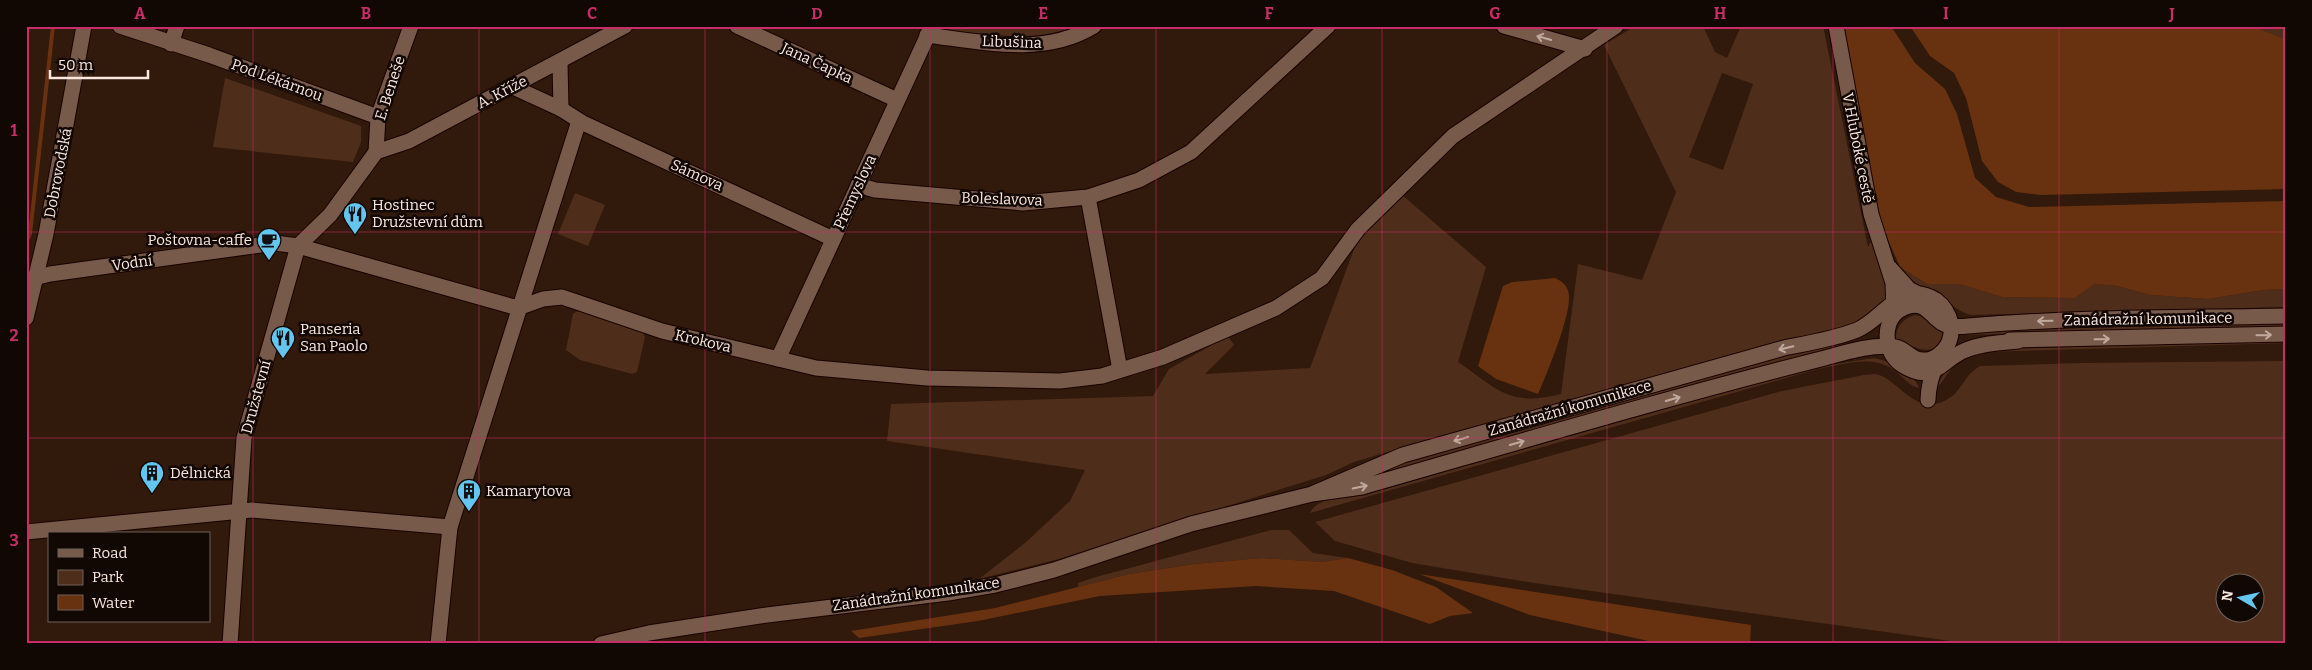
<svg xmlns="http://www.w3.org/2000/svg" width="2312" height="670" viewBox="0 0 2312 670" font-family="Bitter,serif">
  <rect width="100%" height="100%" fill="#31190b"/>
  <g fill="#4f2d1b" fill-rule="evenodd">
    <polygon points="941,26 1084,26 1042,40 938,32"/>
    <path d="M1635,26H1703L1715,52L1727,58L1741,26H1823L1868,247L1874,235L1889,295L1876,312L1850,327L1762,346L1394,450L1354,462L1326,475L1059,559L979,579L1025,543L1070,501L1085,470L887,441L891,404L1153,396L1169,369L1228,336L1234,345L1205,374L1310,368L1360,233L1401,194L1486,267L1458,362C1499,390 1509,407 1561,394L1578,264L1642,280L1676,192L1604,45ZM1722,73L1753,84L1723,170L1689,157Z"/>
    <polygon points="2251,26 2286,26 2286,39"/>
    <polygon points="225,78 361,126 361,142 353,162 213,147"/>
    <polygon points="575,193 605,205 588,246 558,234"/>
    <path d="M1900,267L1927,284H1959L2002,297L2075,298L2095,284L2117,286L2150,295L2208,299L2264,290L2286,289V307L1971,315C1957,311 1952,305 1941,296C1925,284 1914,289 1900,267Z"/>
    <polygon points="579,310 642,331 645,337 637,372 632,374 580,360 566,350 573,314"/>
    <path d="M1915,315L1920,316L1943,332C1936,363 1915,345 1896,341C1895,328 1902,319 1915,315Z"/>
    <polygon points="2286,321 2286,326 1958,335 1958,330"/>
    <polygon points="1881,338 1882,343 1804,356 1742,371 1359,482 1373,472 1679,384 1803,351"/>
    <path d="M2286,341V343L1982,352C1969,356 1956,362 1948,373C1944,378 1942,383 1938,386C1946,361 1970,354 1993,349Z"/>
    <path d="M1874,358C1889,361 1914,372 1919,388C1909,386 1902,376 1894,370C1871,354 1843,365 1818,369L1310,513C1317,496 1351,497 1368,494L1737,388L1829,365Z"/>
    <path d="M2286,361V644H1972L1534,583L1412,563L1335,541L1315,522L1782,391L1864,375C1867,375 1872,374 1876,374C1901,380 1916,421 1951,397C1962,390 1963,376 1980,366L2080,363ZM2224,582H2254V612H2224Z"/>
    <polygon points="1271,530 1289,530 1313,553 1348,558 1322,562 1262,558 1194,564 1129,574 1078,587 1078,583 1096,577"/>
  </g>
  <g fill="#683210">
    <polygon points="1840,26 1891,26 1915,63 1945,89 1957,114 1975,178 1996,197 2029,207 2286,201 2286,289 2264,290 2208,299 2150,295 2117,286 2095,284 2075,298 2002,297 1959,284 1927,284 1900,267 1882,226"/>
    <polygon points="1910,26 2251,26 2286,39 2286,189 2041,195 2016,192 1998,182 1982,161 1966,98 1954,73 1930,56"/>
    <polygon points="1262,558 1322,562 1348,558 1392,570 1436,587 1473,613 1450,616 1430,624 1334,591 1256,586 1100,596 978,621 859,638 851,631 995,608 1129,574 1194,564"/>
    <polygon points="1419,574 1751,625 1750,644 1662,644 1530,615"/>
  </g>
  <path fill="#683110" d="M1555,278C1561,281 1566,284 1568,291C1575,307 1546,376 1538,394L1496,379L1478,366L1503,286L1512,282Z"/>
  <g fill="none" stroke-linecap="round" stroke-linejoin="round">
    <polyline stroke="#683110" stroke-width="4" points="26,242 30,234 53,26"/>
    <g stroke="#180300" stroke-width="17">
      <g id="street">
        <polyline points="120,26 209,55 378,117"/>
        <polyline points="737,26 897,100"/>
        <polyline points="1504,26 1585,49"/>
        <polyline points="1836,26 1871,214 1893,283 1894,314"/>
        <path d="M927,35C982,42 1044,57 1094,26"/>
        <polyline points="171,44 177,26"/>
        <polyline points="560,63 561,109"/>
        <polyline points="513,87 561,109 583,123 833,239"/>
        <polyline points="376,152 409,141 625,26"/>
        <polyline points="376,152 378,117 411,26"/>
        <polyline points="858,185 875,190 1023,203 1088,197 1139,180 1191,152 1328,26"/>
        <polyline points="1088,197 1120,370"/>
        <polyline points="1890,268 1909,289 1918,294"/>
        <polyline points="26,280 50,274 275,243 298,246 518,308 543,299 562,297 662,331 816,368 927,378 1060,381 1102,376 1163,357 1276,308 1322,278 1358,229 1453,136 1616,26"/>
        <polyline points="778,359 932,26"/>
        <path d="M1928,400C1928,387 1933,371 1938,359"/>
        <polyline points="26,532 252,510 450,527"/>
        <polyline points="230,644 244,438 298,246 330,215 376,152"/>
        <polyline points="438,644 450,527 579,121"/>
      </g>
    </g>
    <g stroke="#180300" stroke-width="17">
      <g id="secondary">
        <polyline points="26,318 46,234 84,26"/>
        <polyline points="2010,340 2286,334"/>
        <path d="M2018,341C2001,343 1981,343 1966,350C1941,359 1935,386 1902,365C1882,352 1881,316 1906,307C1926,300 1929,315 1942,323C1949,327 1959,327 1968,326C2073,317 2180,318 2286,316"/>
        <path d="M601,644L649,633L767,615L948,593L995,585L1054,570L1191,524L1312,494L1362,487C1516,443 1670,397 1825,358C1847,352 1872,344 1895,347C1907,349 1911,361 1925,360C1932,360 1938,356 1943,351C1950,344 1952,334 1951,324C1949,314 1944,306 1936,300C1901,278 1884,319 1857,330C1834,339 1809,343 1784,348L1403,455L1312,494"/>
      </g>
    </g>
    <use href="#street" stroke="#785a4b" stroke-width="15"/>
    <use href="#secondary" stroke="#785a4b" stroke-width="15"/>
  </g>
  <defs><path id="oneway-shaft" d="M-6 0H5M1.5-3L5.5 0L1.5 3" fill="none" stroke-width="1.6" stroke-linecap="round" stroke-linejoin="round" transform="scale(1.25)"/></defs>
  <g stroke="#c0a99d">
    <use href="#oneway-shaft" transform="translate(1544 38) rotate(-164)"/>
    <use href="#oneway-shaft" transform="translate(2045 321) rotate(179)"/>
    <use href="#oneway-shaft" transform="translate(2264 335) rotate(-1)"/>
    <use href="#oneway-shaft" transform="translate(2102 339) rotate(-1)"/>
    <use href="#oneway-shaft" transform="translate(1786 348) rotate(167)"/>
    <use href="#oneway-shaft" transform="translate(1673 399) rotate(-16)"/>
    <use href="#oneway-shaft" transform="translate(1461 439) rotate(164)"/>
    <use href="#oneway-shaft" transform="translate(1517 443) rotate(-16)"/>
    <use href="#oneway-shaft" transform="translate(1360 487) rotate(-11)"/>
  </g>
  <path fill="none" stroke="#c82d68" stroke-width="1" stroke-opacity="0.55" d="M253,26V644M479,26V644M705,26V644M930,26V644M1156,26V644M1382,26V644M1607,26V644M1833,26V644M2059,26V644M26,232H2286M26,438H2286"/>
  <defs>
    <g id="restaurant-pin" transform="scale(1.25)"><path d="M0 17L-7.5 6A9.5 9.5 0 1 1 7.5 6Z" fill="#64c5ee" stroke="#110703"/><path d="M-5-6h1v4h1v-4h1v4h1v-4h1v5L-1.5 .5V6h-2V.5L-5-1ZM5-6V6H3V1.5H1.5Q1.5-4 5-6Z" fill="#111"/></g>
    <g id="cafe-pin" transform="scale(1.25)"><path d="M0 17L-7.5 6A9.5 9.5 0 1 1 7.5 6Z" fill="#64c5ee" stroke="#110703"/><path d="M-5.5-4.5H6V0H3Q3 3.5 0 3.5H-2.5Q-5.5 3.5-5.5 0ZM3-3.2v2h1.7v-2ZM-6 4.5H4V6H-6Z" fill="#111"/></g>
    <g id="building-pin" transform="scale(1.25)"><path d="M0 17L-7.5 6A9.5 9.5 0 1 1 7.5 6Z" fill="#64c5ee" stroke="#110703"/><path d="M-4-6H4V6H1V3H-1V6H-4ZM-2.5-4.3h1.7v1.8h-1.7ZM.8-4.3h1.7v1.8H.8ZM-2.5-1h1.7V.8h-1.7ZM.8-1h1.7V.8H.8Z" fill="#111"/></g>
  </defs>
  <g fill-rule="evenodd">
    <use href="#restaurant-pin" x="355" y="214"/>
    <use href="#cafe-pin" x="269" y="240"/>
    <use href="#restaurant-pin" x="283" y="338"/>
    <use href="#building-pin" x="152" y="473"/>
    <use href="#building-pin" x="469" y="491"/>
  </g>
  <g text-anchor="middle" stroke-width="5" stroke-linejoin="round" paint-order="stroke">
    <g font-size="15" fill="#fbe9e0" stroke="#110703">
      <text transform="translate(1012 42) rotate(2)" y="5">Libušina</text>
      <text transform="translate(817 63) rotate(25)" y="5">Jana Čapka</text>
      <text transform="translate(277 80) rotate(20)" y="5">Pod Lékárnou</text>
      <text transform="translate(390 88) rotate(-72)" y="5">E. Beneše</text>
      <text transform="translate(502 92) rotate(-27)" y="5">A. Kříže</text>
      <text transform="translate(1858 148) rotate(79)" y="5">V Hluboké cestě</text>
      <text transform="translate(58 173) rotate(-79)" y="5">Dobrovodská</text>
      <text transform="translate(697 175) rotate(24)" y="5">Sámova</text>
      <text transform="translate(855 192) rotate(-65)" y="5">Přemyslova</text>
      <text transform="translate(1002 199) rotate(2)" y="5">Boleslavova</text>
      <text transform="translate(132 263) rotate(-8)" y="5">Vodní</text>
      <text transform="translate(2148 319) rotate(-1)" y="5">Zanádražní komunikace</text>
      <text transform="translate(703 341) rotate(13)" y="5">Krokova</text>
      <text transform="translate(256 397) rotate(-75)" y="5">Družstevní</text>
      <text transform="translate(1570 408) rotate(-16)" y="5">Zanádražní komunikace</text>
      <text transform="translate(916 594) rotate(-8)" y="5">Zanádražní komunikace</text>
    </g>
    <g font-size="15" fill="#fbe9e0" stroke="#110703" text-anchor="start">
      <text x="372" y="210">Hostinec<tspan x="372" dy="17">Družstevní dům</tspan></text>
      <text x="252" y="245" text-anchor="end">Poštovna-caffe</text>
      <text x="300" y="334">Panseria<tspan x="300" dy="17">San Paolo</tspan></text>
      <text x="170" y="478">Dělnická</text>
      <text x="486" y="496">Kamarytova</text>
    </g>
  </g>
  <rect width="2312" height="670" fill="none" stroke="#110703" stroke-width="55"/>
  <rect x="48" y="532" width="162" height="90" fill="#110703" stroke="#6f615b"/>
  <rect x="58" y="549" width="25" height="8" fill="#785a4b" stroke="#6f615b"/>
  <text x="92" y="558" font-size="15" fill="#fbe9e0">Road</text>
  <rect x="58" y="570" width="25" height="15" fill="#4f2d1b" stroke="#6f615b"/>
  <text x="92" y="582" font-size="15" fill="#fbe9e0">Park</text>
  <rect x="58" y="595" width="25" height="15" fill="#683110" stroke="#6f615b"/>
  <text x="92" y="608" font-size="15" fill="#fbe9e0">Water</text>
  <g transform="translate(2240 598) rotate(279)"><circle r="24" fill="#110703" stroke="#6f615b"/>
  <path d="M0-4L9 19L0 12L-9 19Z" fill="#64c5ee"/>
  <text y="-8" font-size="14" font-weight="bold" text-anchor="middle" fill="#fbe9e0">N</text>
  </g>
  <path d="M50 70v8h98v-8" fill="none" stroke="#fbe9e0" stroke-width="2.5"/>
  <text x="58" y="70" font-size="15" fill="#fbe9e0" stroke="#110703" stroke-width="4" paint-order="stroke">50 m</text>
  <rect x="28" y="28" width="2256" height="614" fill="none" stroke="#c82d68" stroke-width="2"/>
  <g font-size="16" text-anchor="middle" font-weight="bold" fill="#c82d68">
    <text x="140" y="19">A</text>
    <text x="366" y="19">B</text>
    <text x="592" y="19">C</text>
    <text x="817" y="19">D</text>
    <text x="1043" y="19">E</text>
    <text x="1269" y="19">F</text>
    <text x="1495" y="19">G</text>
    <text x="1720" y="19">H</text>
    <text x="1946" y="19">I</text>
    <text x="2172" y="19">J</text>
    <text x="14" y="136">1</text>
    <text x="14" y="341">2</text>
    <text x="14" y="546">3</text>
  </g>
</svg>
